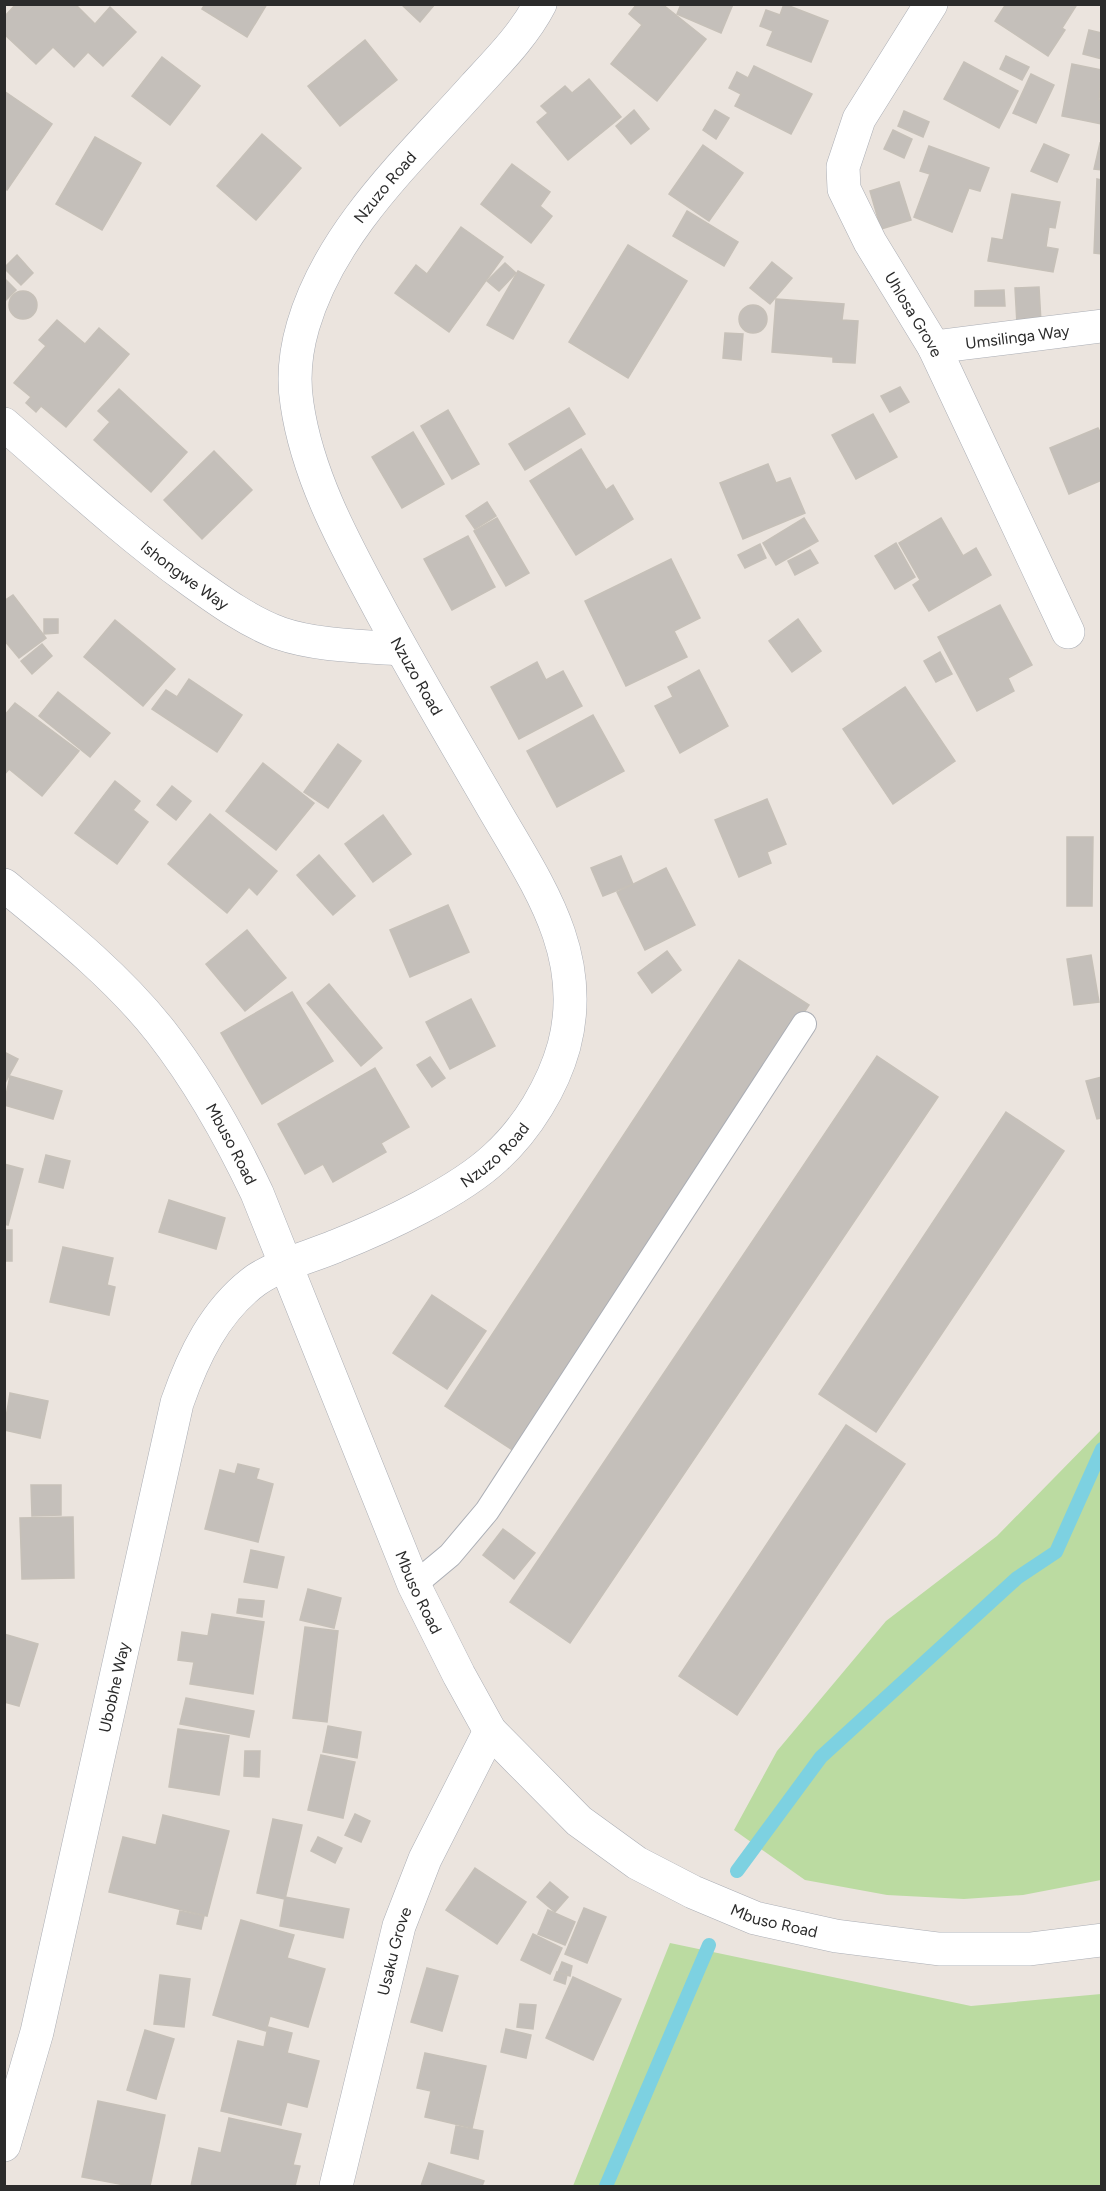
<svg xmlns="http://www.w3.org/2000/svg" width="1106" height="2191" viewBox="0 0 1106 2191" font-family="Figtree,sans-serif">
  <rect width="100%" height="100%" fill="#ebe4de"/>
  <g fill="#bbdba1">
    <polygon points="1101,1430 1101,1880 1023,1895 964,1899 887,1895 805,1880 734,1830 777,1751 886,1621 997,1536"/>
    <polygon points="670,1943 971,2006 1101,1994 1101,2186 573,2186"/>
  </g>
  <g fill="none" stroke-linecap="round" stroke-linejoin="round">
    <g stroke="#7dd1e1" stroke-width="14">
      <polyline points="737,1871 821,1757 1017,1578 1056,1552 1102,1449"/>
      <polyline points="606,2186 709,1945"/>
    </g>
  </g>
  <g fill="#c4bfba" stroke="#c6c0b8" stroke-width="1.5">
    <polygon points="16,4 75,4 95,24 110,7 136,32 103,66 88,52 74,67 53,47 36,64 4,34 4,17"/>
    <polygon points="205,4 267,4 247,37 202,9"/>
    <polygon points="401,4 435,4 420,22"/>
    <polygon points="637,4 662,4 706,39 657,101 611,64 642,25 629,14"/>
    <polygon points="681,4 695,6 733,4 721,33 677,14"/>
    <polygon points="784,4 828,21 811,62 767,45 773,31 760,26 766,10 780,15"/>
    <polygon points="1006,4 1075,4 1076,6 1062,28 1065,30 1048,56 995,21"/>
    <polygon points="1089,30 1102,33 1102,59 1083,54"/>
    <polygon points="365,40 397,80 340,126 308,86"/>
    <polygon points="1006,56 1029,67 1022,80 1000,69"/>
    <polygon points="162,57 200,86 170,125 132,96"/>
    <polygon points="964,62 1018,91 999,128 944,99"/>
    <polygon points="1072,64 1102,70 1099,100 1102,100 1102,124 1062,116"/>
    <polygon points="754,66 812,94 791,134 735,106 741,94 729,88 737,72 748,78"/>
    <polygon points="1031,74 1054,85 1036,123 1013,113"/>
    <polygon points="589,79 621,117 568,160 537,122 548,113 541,106 565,86 572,93"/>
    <polygon points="4,91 52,124 7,190 4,188"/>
    <polygon points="634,110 649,129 631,144 616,126"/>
    <polygon points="715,110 729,118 716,139 703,130"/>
    <polygon points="904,111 929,122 923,137 898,126"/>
    <polygon points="893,130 912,139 904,158 884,149"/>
    <polygon points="262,134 301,168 256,220 217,186"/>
    <polygon points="95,137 141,163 102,230 56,204"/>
    <polygon points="1100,143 1102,144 1102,170 1094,169"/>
    <polygon points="1044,144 1069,155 1057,182 1031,171"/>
    <polygon points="703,145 743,173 709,221 669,194"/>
    <polygon points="929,146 989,168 980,191 969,188 952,232 914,217 930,174 920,171"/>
    <polygon points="512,164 550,192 540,206 552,216 531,243 481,204"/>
    <polygon points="1097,179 1102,180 1102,254 1094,253"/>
    <polygon points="899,182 911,220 881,229 870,191"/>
    <polygon points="1012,194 1060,202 1055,228 1049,227 1046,247 1058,249 1053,272 988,261 992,238 1003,240"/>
    <polygon points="687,211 738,242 724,266 673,236"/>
    <polygon points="461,227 503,257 449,332 395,293 416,265 427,274"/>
    <polygon points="628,245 687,281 628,378 569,342"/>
    <polygon points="17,255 33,273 21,285 4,268"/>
    <polygon points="772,262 792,278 770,304 750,288"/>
    <polygon points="505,263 516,273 499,291 487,281"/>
    <polygon points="518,271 544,285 513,339 487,325"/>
    <polygon points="4,278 16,290 4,302"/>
    <polygon points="1039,287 1041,322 1017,324 1015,288"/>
    <polygon points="1004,290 1005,306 975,306 975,291"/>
    <circle cx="23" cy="305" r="14"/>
    <polygon points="776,299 844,304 842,320 858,321 855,363 833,362 833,357 772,352"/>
    <circle cx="753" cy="319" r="14"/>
    <polygon points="57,320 85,344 99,328 129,354 66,427 41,406 36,412 26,403 31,397 14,383 46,346 39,340"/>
    <polygon points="725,333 743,334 741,360 723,358"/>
    <polygon points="900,387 909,402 890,412 881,396"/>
    <polygon points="119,389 187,452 151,492 94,440 110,422 98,411"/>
    <polygon points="569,408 585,434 525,470 509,444"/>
    <polygon points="448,410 479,464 452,479 421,426"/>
    <polygon points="873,414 897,457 856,479 832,435"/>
    <polygon points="1098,428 1102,436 1102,480 1069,494 1050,448"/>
    <polygon points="413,432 444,484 402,508 372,457"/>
    <polygon points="581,449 606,490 613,485 633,519 576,555 530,481"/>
    <polygon points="214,451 252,490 202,539 164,500"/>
    <polygon points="768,464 776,483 790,478 805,513 743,539 720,483"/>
    <polygon points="487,502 496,516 475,529 466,516"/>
    <polygon points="497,518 529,573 506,586 474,531"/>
    <polygon points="804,518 818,541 776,565 763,543"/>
    <polygon points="941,518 963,556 976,548 991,575 929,611 913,585 920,580 899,543"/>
    <polygon points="468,536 495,587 452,610 424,559"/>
    <polygon points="896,543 915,577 895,589 875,556"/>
    <polygon points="760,544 766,558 745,568 738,555"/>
    <polygon points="810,550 818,563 795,575 788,561"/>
    <polygon points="671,559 700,618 674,631 687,657 626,686 585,601"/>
    <polygon points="13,595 46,638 19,658 4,640 4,601"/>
    <polygon points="1000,605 1032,665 1008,678 1014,691 977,711 938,637"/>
    <polygon points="44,619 58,619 58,633 44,634"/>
    <polygon points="798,619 821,651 792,672 769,641"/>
    <polygon points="115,620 175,669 143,706 84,657"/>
    <polygon points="42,644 52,656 32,674 21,661"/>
    <polygon points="940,652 952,674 936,682 924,661"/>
    <polygon points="537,662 546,680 563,671 582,706 519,739 491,687"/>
    <polygon points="699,670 728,726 680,753 655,706 673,697 668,687"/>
    <polygon points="189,679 242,715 217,752 152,709 166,690 177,697"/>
    <polygon points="905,687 955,761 893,804 843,729"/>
    <polygon points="58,692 110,733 90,757 39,716"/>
    <polygon points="15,703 79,751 42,796 9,769 4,775 4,716"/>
    <polygon points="593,715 624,771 557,807 527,751"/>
    <polygon points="338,744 361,761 328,808 304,792"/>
    <polygon points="263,763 314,803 276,850 226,811"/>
    <polygon points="115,781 140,801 133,810 148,822 117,864 75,833"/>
    <polygon points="172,786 191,801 176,820 157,805"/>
    <polygon points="767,799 786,844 767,852 771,863 739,877 715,820"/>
    <polygon points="210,814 277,871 257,895 249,887 227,913 168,864"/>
    <polygon points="383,815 411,854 373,882 345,844"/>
    <polygon points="1067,837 1093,837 1092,906 1067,906"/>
    <polygon points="319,855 355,896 333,915 297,875"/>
    <polygon points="621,856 633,884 603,896 591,868"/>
    <polygon points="666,868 695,925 645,950 617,892"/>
    <polygon points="448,905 469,952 410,977 390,930"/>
    <polygon points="247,930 286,978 245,1011 206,964"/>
    <polygon points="667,951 681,970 652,993 638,973"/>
    <polygon points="1091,955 1099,1002 1074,1005 1067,959"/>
    <polygon points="739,960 809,1005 514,1451 445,1406"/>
    <polygon points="329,984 382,1048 361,1066 307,1003"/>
    <polygon points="292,992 333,1061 262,1104 221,1033"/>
    <polygon points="471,999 495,1046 450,1069 426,1022"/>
    <polygon points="4,1052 18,1059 4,1085"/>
    <polygon points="877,1056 938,1097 570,1643 510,1602"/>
    <polygon points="430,1057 445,1078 432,1087 417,1065"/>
    <polygon points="375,1068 409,1127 381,1143 386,1152 333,1182 323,1164 305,1174 278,1124"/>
    <polygon points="10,1076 62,1091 53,1119 4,1105"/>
    <polygon points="1102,1077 1102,1118 1097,1119 1086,1081"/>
    <polygon points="1006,1112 1064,1151 876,1432 819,1394"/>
    <polygon points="46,1155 70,1161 63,1188 39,1182"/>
    <polygon points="4,1164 23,1169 8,1225 4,1224"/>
    <polygon points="169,1200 225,1218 216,1249 159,1232"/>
    <rect x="4" y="1230" width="8" height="31"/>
    <polygon points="63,1247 113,1258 107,1285 115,1287 109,1315 50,1302"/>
    <polygon points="432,1295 486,1331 447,1389 393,1353"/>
    <polygon points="10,1393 48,1401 40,1438 4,1430"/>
    <polygon points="846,1425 905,1464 737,1715 679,1676"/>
    <polygon points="238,1464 259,1469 256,1479 273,1484 258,1542 205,1529 220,1470 235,1474"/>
    <polygon points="31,1485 61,1485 61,1515 32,1516"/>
    <polygon points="73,1517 74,1578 22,1579 20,1518"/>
    <polygon points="503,1529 535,1553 514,1579 483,1555"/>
    <polygon points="251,1550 284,1557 277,1588 244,1582"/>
    <polygon points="308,1589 341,1598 334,1628 300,1620"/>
    <polygon points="239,1599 264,1601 262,1617 237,1613"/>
    <polygon points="212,1614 264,1622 253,1694 190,1684 194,1662 178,1660 182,1632 208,1636"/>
    <polygon points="305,1627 338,1631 327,1722 293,1718"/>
    <polygon points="4,1634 38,1644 19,1706 4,1702"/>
    <polygon points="186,1698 254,1711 249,1737 180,1724"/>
    <polygon points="328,1726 361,1732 357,1758 323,1752"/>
    <polygon points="178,1729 229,1736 219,1795 169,1787"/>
    <polygon points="245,1751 260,1751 259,1777 244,1776"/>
    <polygon points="321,1755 355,1762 343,1818 308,1810"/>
    <polygon points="355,1814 370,1821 361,1842 345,1835"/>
    <polygon points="163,1815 229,1831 207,1916 109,1892 123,1837 156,1845"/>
    <polygon points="273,1819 302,1825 285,1899 257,1893"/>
    <polygon points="318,1837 342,1848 335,1863 311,1851"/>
    <polygon points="475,1868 526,1902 497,1944 446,1910"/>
    <polygon points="550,1882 568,1897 555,1912 537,1897"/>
    <polygon points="285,1897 349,1909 343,1938 280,1926"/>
    <polygon points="584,1908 606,1917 587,1963 565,1954"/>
    <polygon points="548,1910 575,1922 565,1945 538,1934"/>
    <polygon points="180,1911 204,1916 201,1929 177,1924"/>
    <polygon points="241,1920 294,1935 287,1958 325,1969 308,2027 270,2016 266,2031 213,2015"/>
    <polygon points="533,1934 562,1948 550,1974 521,1960"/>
    <polygon points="562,1962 572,1966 570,1976 558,1972"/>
    <polygon points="427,1968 458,1976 442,2031 411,2022"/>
    <polygon points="557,1972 567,1975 565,1984 554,1980"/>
    <polygon points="160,1975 190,1979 184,2027 154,2024"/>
    <polygon points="573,1977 621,1999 593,2060 546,2038"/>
    <polygon points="520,2004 536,2005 533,2029 517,2027"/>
    <polygon points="268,2027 292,2033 287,2053 319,2061 307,2107 287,2102 281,2125 221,2111 238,2041 264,2047"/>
    <polygon points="506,2029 531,2035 526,2058 501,2052"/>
    <polygon points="145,2030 174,2039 156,2099 127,2090"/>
    <polygon points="425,2053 486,2066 472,2128 425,2117 431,2091 417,2088"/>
    <polygon points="98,2101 165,2115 150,2186 130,2186 82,2177"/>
    <polygon points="229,2118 301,2134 293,2165 300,2166 295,2186 191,2186 199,2148 221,2153"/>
    <polygon points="456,2126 483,2131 478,2159 451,2153"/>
    <polygon points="429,2163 484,2181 482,2186 421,2186"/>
  </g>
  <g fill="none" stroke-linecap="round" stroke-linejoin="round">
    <g stroke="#abaeb5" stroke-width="26">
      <polyline id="lane" points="414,1585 450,1555 487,1511 804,1024"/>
    </g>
    <g stroke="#abaeb5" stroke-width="34">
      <g id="street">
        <path id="s1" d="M931,4L859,119L843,167L844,189L870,242L934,347L1068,632"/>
        <path id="s2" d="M934,347L1102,326"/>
        <path id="s3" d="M4,424C65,477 124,532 189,579C217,599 247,621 279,633C317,646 361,646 401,649"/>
        <path id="s4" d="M4,885C59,930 117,976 161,1032C200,1082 230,1136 257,1193L414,1585L459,1675L490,1731L579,1821L637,1863L693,1892L755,1918L836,1936L939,1949H1030L1102,1940"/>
        <path id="s5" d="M4,2145L37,2032L177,1403C193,1357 215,1310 256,1280C280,1264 310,1257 336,1246C384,1227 459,1192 496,1157C527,1129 553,1086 564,1046C588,955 538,885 495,811C454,740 412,670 374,598C341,537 307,473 297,404C293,379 296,350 303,326C331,230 411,158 475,86C498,61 524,35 540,4"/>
        <path id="s6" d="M336,2186L399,1926L425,1859L490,1731"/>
      </g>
    </g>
    <use href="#lane" stroke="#fff" stroke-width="24"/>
    <use href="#street" stroke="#fff" stroke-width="33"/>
  </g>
  <g text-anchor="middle" stroke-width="4.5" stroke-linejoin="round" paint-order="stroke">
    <g font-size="16" fill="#2b2b2b" stroke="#fff">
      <text dy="6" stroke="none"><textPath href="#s5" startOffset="2262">Nzuzo Road</textPath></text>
      <text dy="6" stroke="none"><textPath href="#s1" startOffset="352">Uhlosa Grove</textPath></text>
      <text dy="6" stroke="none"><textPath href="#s2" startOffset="84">Umsilinga Way</textPath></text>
      <text dy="6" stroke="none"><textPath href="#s3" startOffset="236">Ishongwe Way</textPath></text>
      <text transform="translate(417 676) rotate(60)" y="6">Nzuzo Road</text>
      <text dy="6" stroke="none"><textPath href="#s4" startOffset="348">Mbuso Road</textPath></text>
      <text dy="6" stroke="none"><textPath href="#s5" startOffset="1182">Nzuzo Road</textPath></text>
      <text dy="6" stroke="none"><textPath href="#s4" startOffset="834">Mbuso Road</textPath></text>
      <text dy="6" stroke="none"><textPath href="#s5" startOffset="471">Ubobhe Way</textPath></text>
      <text dy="6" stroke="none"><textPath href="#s4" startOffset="1338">Mbuso Road</textPath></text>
      <text dy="6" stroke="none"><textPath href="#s6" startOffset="242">Usaku Grove</textPath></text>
    </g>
  </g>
  <rect width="1106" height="2191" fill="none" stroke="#2b2b2b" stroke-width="12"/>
</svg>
